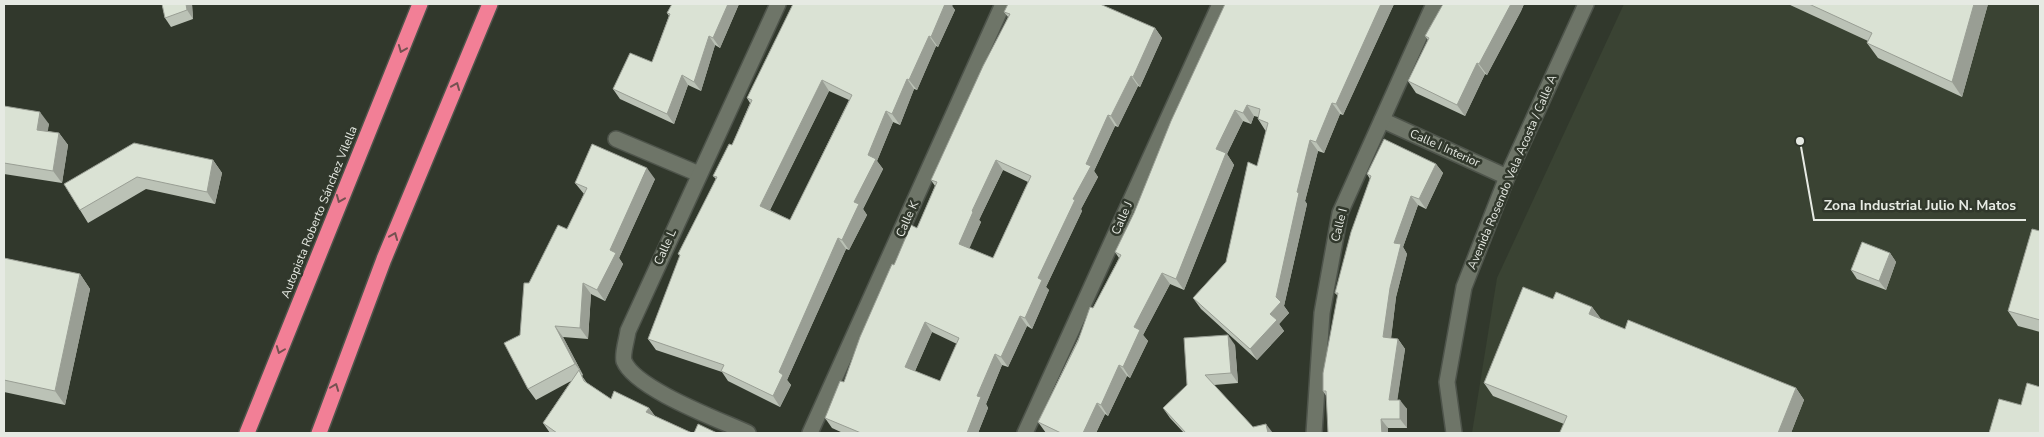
<svg xmlns="http://www.w3.org/2000/svg" width="2044" height="437" viewBox="0 0 2044 437" font-family="'Nunito Sans',sans-serif">
  <rect width="100%" height="100%" fill="#31382c"/>
  <polygon fill="#3a4333" points="1624,4 2040,4 2040,433 1472,433 1497,278"/>
  <g fill="none" stroke-linecap="round" stroke-linejoin="round">
    <g stroke="#4e544b" stroke-width="18">
      <g id="minor">
        <polyline points="1382,120 1507,177"/>
        <polyline points="616,139 699,174"/>
        <path d="M748,433C720,420 635,389 624,361C622,354 627,339 628,331L778,4"/>
        <polyline points="810,433 1003,4"/>
        <polyline points="1025,433 1220,4"/>
        <polyline points="1314,433 1322,313 1340,213 1434,4"/>
        <polyline points="1454,433 1447,382 1464,287 1507,177 1586,4"/>
      </g>
    </g>
    <g stroke="#4e544b" stroke-width="18">
      <g id="highway">
        <polyline points="247,433 420,4"/>
        <polyline points="319,433 384,259 490,4"/>
      </g>
    </g>
    <use href="#minor" stroke="#6e7568" stroke-width="15"/>
    <use href="#highway" stroke="#f27f96" stroke-width="15"/>
  </g>
  <g fill="#bbc2b6" fill-rule="evenodd">
    <polygon points="162,4 192,4 193,19 171,27 165,18"/>
    <polygon points="672,4 739,4 720,48 715,45 701,91 688,85 674,124 620,99 613,89 652,62 669,16 667,13"/>
    <path d="M793,4H953L952,6L955,10L938,47L936,46L917,90L914,89L900,125L893,122L877,161L883,169L863,209L867,215L849,250L846,249L787,380L791,385L780,407L728,381L722,372L656,350L648,339L680,256L678,254L716,179L713,176L732,145L750,103L747,98ZM829,91L849,100L790,220L770,210Z"/>
    <polygon points="1225,4 1394,4 1343,115 1340,114 1324,153 1318,151 1305,201 1307,204 1284,306 1289,313 1279,324 1284,331 1257,360 1201,309 1193,298 1226,262 1257,166 1266,131 1265,130 1258,119 1258,117 1254,116 1251,124 1243,121 1227,154 1234,165 1184,290 1170,284 1143,335 1148,341 1130,378 1127,376 1108,416 1105,414 1096,433 1046,433 1038,422 1093,308 1119,258 1115,252 1134,213"/>
    <polygon points="1443,4 1524,4 1521,11 1487,75 1485,74 1465,116 1416,93 1408,81 1428,40 1425,36"/>
    <polygon points="1788,4 1988,4 1962,97 1878,58 1867,43 1868,41"/>
    <path d="M1004,12L1155,28L1162,38L1140,87L1138,86L1118,127L1115,126L1094,171L1098,177L1081,209L1082,211L1046,287L1049,290L1032,329L1027,326L1008,367L1002,365L986,404L988,408L978,433H843L832,428L825,418L844,382L894,265L917,228L935,186L931,180L1008,17ZM1003,170L1028,182L993,258L969,248L981,222L979,220ZM932,332L957,344L940,381L915,371Z"/>
    <polygon points="4,106 49,124 47,131 59,133 68,145 62,183 4,174"/>
    <polygon points="213,160 222,173 215,204 146,189 88,223 64,184"/>
    <polygon points="1436,164 1443,173 1426,209 1418,205 1403,247 1407,254 1396,297 1391,338 1398,339 1405,349 1397,400 1407,409 1407,428 1388,428 1327,397 1323,391 1338,296 1335,293 1370,179 1367,174"/>
    <polygon points="655,179 619,258 623,264 605,301 591,294 588,339 563,337 583,375 582,376 587,383 611,399 649,408 655,416 692,433 550,433 543,423 571,381 536,400 528,389 520,335 529,283 567,229 584,194 575,183"/>
    <polygon points="2040,231 2040,332 2018,326 2008,311"/>
    <polygon points="1890,253 1896,262 1886,290 1857,279 1851,270"/>
    <polygon points="4,258 80,274 90,289 65,405 4,392"/>
    <polygon points="1553,299 1592,307 1601,319 1625,329 1796,388 1804,400 1791,433 1561,433 1560,432 1564,424 1493,396 1484,383"/>
    <polygon points="1235,345 1238,383 1214,385 1253,427 1273,433 1184,433 1170,418 1163,408"/>
  </g>
  <g fill="#999e94">
    <polygon points="186,4 192,4 193,19 187,10"/>
    <polygon points="728,4 739,4 720,48 713,38"/>
    <polygon points="945,4 953,4 952,6 955,10 938,47 931,37"/>
    <polygon points="1381,4 1394,4 1343,115 1336,104"/>
    <polygon points="1511,4 1524,4 1521,11 1487,75 1479,64"/>
    <polygon points="1974,4 1988,4 1962,97 1952,82"/>
    <polygon points="1155,28 1162,38 1140,87 1133,77"/>
    <polygon points="709,36 715,45 701,91 694,82"/>
    <polygon points="929,36 936,46 917,90 909,80"/>
    <polygon points="1477,63 1485,74 1465,116 1457,105"/>
    <polygon points="682,75 688,85 674,124 667,114"/>
    <polygon points="1131,76 1138,86 1118,127 1111,116"/>
    <polygon points="907,79 914,89 900,125 892,114"/>
    <polygon points="822,80 829,91 767,216 760,206"/>
    <polygon points="1332,103 1340,114 1324,153 1316,142"/>
    <polygon points="1247,105 1254,116 1251,124 1243,113"/>
    <polygon points="1235,110 1243,121 1227,154 1234,165 1184,290 1176,279 1216,149"/>
    <polygon points="886,111 893,122 877,161 883,169 863,209 867,215 849,250 842,240 868,155"/>
    <polygon points="40,112 49,124 46,142 37,130"/>
    <polygon points="1108,115 1115,126 1094,171 1098,177 1081,209 1082,211 1046,287 1049,290 1032,329 1025,318 1038,278 1073,199 1086,164"/>
    <polygon points="59,133 68,145 62,183 53,171"/>
    <polygon points="1310,140 1318,151 1305,201 1307,204 1284,306 1289,313 1279,324 1284,331 1257,360 1250,349 1270,314 1276,297 1297,192"/>
    <polygon points="213,160 222,173 215,204 207,192"/>
    <polygon points="996,160 1003,170 979,220 981,222 967,254 959,244 972,211"/>
    <polygon points="1436,164 1443,173 1426,209 1419,199"/>
    <polygon points="647,168 655,179 619,258 623,264 605,301 597,290 610,250"/>
    <polygon points="1411,196 1418,205 1403,247 1407,254 1396,297 1390,347 1383,337 1394,243"/>
    <polygon points="838,238 846,249 787,380 791,385 780,407 773,396 779,372"/>
    <polygon points="1890,253 1896,262 1886,290 1879,281"/>
    <polygon points="1162,273 1170,284 1143,335 1148,341 1130,378 1123,367 1134,327"/>
    <polygon points="80,274 90,289 65,405 55,391"/>
    <polygon points="583,283 591,294 588,339 580,328"/>
    <polygon points="1592,307 1601,319 1589,314"/>
    <polygon points="1020,316 1027,326 1008,367 1001,357"/>
    <polygon points="925,322 932,332 912,378 905,367"/>
    <polygon points="555,326 563,337 583,375 575,364"/>
    <polygon points="1228,335 1235,345 1238,383 1231,373"/>
    <polygon points="1398,339 1405,349 1396,409 1389,400"/>
    <polygon points="995,354 1002,365 986,404 988,408 978,433 967,433 977,396"/>
    <polygon points="1119,365 1127,376 1108,416 1101,405"/>
    <polygon points="1796,388 1804,400 1791,433 1778,433"/>
    <polygon points="1400,400 1407,409 1407,428 1400,419"/>
    <polygon points="1097,403 1105,414 1096,433 1083,433"/>
    <polygon points="649,408 656,418 646,412"/>
    <polygon points="1381,419 1388,428 1388,433 1382,433"/>
    <polygon points="1266,424 1273,433 1268,433"/>
  </g>
  <g fill="#dae2d4" stroke="#999e94" fill-rule="evenodd">
    <polygon points="162,4 186,4 187,10 165,18"/>
    <polygon points="672,4 728,4 713,38 709,36 694,82 682,75 667,114 613,89 630,53 652,62 670,14 667,13"/>
    <path d="M793,4H945L931,37L929,36L909,80L907,79L892,114L886,111L868,155L876,159L854,202L859,204L842,240L838,238L779,372L783,375L773,396L721,371L724,365L648,339L680,255L678,254L717,177L713,176L729,144L732,145L752,100L747,98ZM822,80L852,95L790,220L760,206Z"/>
    <path d="M1008,4H1100L1155,28L1133,77L1131,76L1111,116L1108,115L1086,164L1091,166L1073,199L1075,200L1038,278L1042,280L1025,318L1020,316L1001,357L995,354L977,396L981,397L967,433H861L825,418L840,381L844,382L860,337L892,264L894,265L911,225L917,228L937,182L931,180L983,66L1010,14L1004,12ZM996,160L1031,176L993,258L959,244L973,212L972,211ZM925,322L959,338L940,381L905,367Z"/>
    <polygon points="1225,4 1381,4 1336,104 1332,103 1316,142 1310,140 1297,192 1299,193 1276,297 1281,302 1270,314 1277,320 1250,349 1193,298 1226,262 1248,162 1257,166 1268,123 1258,119 1260,109 1247,105 1243,113 1235,110 1216,149 1226,153 1176,279 1162,273 1134,327 1140,330 1123,367 1119,365 1101,405 1097,403 1083,433 1061,433 1038,422 1078,341 1090,307 1093,308 1121,255 1115,252 1134,213 1171,121"/>
    <polygon points="1443,4 1511,4 1479,64 1477,63 1457,105 1408,81 1429,38 1425,36"/>
    <polygon points="1809,4 1974,4 1952,82 1867,43 1872,33"/>
    <polygon points="4,106 40,112 37,130 59,133 53,171 4,163"/>
    <polygon points="1384,139 1436,164 1419,199 1411,196 1394,243 1401,244 1390,288 1383,337 1398,339 1389,400 1400,400 1400,419 1381,419 1382,433 1328,433 1326,391 1323,391 1323,373 1338,293 1335,293 1351,232 1371,176 1367,174"/>
    <polygon points="134,143 213,160 207,192 137,177 80,210 64,184"/>
    <polygon points="592,144 647,168 610,250 616,253 597,290 583,283 580,328 555,326 575,364 528,389 504,343 520,335 524,283 529,283 558,225 567,229 587,188 575,183"/>
    <polygon points="2032,229 2040,231 2040,320 2008,311"/>
    <polygon points="1862,242 1890,253 1879,281 1851,270"/>
    <polygon points="4,258 80,274 55,391 4,380"/>
    <polygon points="1523,287 1553,299 1556,292 1592,307 1589,314 1625,329 1628,320 1796,388 1778,433 1563,433 1560,432 1567,416 1484,383"/>
    <polygon points="1228,335 1231,373 1205,375 1253,427 1266,424 1268,433 1186,433 1163,408 1187,385 1184,338"/>
    <polygon points="579,370 584,381 611,399 614,391 649,408 646,412 692,433 557,433 543,423"/>
    <polygon points="2027,383 2040,387 2040,433 1989,433 1999,399 2021,405"/>
    <polygon points="698,424 717,433 694,433"/>
  </g>
  <defs><path id="oneway-chevron" d="M-2-3.5L2.5 0L-2 3.5" fill="none" stroke-width="1.6" stroke-linecap="round" stroke-linejoin="round" transform="scale(1.25)"/></defs>
  <g stroke="#755151">
    <use href="#oneway-chevron" transform="translate(402 49) rotate(112)"/>
    <use href="#oneway-chevron" transform="translate(456 86) rotate(-68)"/>
    <use href="#oneway-chevron" transform="translate(340 199) rotate(112)"/>
    <use href="#oneway-chevron" transform="translate(394 236) rotate(-68)"/>
    <use href="#oneway-chevron" transform="translate(280 350) rotate(111)"/>
    <use href="#oneway-chevron" transform="translate(335 387) rotate(-69)"/>
  </g>
  <g text-anchor="middle" stroke-width="5" stroke-linejoin="round" paint-order="stroke">
    <g font-size="12" fill="#e6eae3" stroke="#31382c">
      <text transform="translate(1445 148) rotate(24)" y="4">Calle I Interior</text>
      <text transform="translate(1512 172) rotate(-67)" y="4">Avenida Rosendo Vela Acosta / Calle A</text>
      <text transform="translate(319 212) rotate(-68)" y="4">Autopista Roberto Sánchez Vilella</text>
      <text transform="translate(1122 218) rotate(-66)" y="4">Calle J</text>
      <text transform="translate(907 219) rotate(-66)" y="4">Calle K</text>
      <text transform="translate(1339 225) rotate(-76)" y="4">Calle I</text>
      <text transform="translate(665 247) rotate(-66)" y="4">Calle L</text>
    </g>
  </g>
  <path fill="none" stroke="#e6eae3" stroke-width="2" d="M1800 141L1814 220H2026"/>
  <circle fill="#e6eae3" stroke="#31382c" stroke-width="2" cx="1800" cy="141" r="5"/>
  <g font-size="14" text-anchor="middle" font-weight="bold" fill="#e6eae3" stroke="#31382c" stroke-width="5" stroke-linejoin="round" paint-order="stroke">
    <text x="1920" y="210">Zona Industrial Julio N. Matos</text>
  </g>
  <rect width="2044" height="437" fill="none" stroke="#e6eae3" stroke-width="10"/>
</svg>
